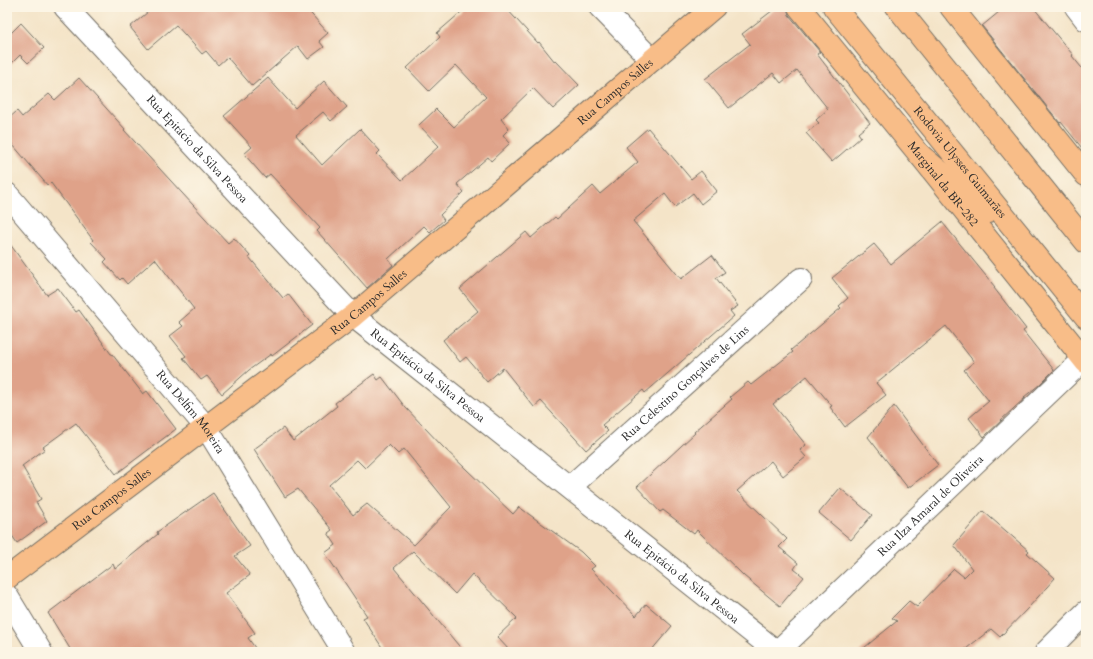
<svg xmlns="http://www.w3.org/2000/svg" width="1093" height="659" viewBox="0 0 1093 659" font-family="Cardo,serif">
  <rect width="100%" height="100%" fill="#fcf5e5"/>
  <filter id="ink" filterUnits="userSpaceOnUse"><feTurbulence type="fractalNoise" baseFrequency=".025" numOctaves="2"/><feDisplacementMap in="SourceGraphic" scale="8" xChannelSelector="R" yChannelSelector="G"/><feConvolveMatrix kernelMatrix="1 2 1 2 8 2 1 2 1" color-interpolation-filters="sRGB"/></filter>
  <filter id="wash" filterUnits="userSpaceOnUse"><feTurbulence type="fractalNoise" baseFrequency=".012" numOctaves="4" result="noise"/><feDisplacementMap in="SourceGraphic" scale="16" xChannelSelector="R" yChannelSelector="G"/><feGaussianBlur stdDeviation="0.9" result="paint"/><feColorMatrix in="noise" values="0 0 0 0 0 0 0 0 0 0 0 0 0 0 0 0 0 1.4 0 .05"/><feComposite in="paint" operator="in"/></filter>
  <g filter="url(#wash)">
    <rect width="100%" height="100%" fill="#f4e4c8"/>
    <g id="blocks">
      <g fill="#dfa289" fill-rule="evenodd">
        <polygon points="154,7 305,7 328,33 319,41 324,47 308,59 298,46 252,86 227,57 218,65 206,51 202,54 176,25 148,49 130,27"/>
        <polygon points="467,7 505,7 538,43 539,42 555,62 556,61 579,85 553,109 533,88 501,119 509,129 503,135 510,143 491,161 488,157 457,184 464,192 440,215 444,220 430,232 424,226 388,259 393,265 367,288 317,231 320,228 270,174 265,178 244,154 252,147 224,116 268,78 295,108 324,81 347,107 331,121 323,112 296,135 322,165 360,129 380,151 377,154 402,180 439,146 419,125 436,109 454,127 486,97 456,65 429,91 407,68 440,37 437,33"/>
        <polygon points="777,7 787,8 789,15 820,52 817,54 870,123 858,133 861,137 832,162 806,133 819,123 816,120 828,109 797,70 781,83 773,73 729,108 705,79 750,44 742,34"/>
        <polygon points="1005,7 1033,7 1073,55 1072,56 1086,73 1086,153 1061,122 1060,123 982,26"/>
        <polygon points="21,23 44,48 28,63 20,55 7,68 7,37"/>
        <polygon points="79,78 125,129 124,130 228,243 234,238 250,256 249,257 283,298 288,294 312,325 272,356 271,354 249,370 222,394 207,376 201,380 183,358 186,356 170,336 183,326 179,322 194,309 155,259 127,284 122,278 120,280 104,262 107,259 91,242 93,240 51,183 48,186 7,138 7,120 17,111 22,117 49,94 55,100"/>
        <polygon points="648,128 691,179 701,171 717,191 701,204 693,193 675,207 665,194 633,221 681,279 712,255 725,272 716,278 738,306 730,311 734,316 645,393 643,390 602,425 608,431 586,450 541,401 534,407 503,368 487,382 466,357 460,362 443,340 478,311 460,289 526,232 531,238 555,217 557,219 593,186 600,194 638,162 626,147"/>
        <polygon points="942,222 995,287 994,288 1026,329 1023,331 1054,370 1039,385 1024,397 1025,398 1001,420 1002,420 984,437 969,418 989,401 964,370 974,362 946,326 876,383 886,395 845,427 830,407 832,406 807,376 773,404 806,445 800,450 806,457 783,476 771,461 737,491 787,539 779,547 798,563 794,569 804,577 780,606 744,576 697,530 694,534 663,510 660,512 637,487 695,433 694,432 732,399 730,397 748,382 751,385 793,352 791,350 841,308 839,306 848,298 832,278 874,244 891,264"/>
        <polygon points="7,240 47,295 58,288 76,312 79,310 111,354 112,354 143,394 147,391 176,429 116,474 76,423 43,447 45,449 22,466 41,499 36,502 47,521 17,543 7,528"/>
        <path d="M374,374L378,380L382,377L405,407L443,447L513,514L519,507L581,552L595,566L591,569L636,616L646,604L672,626L650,652H511L497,637L517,618L472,574L455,594L413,551L394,568L464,652H385L363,618L367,616L325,553L336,545L328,533L332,530L298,489L285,497L254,449L283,428L293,441L337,406L335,403ZM389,445L398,454L404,449L451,507L414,545L367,504L353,515L329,485L357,460L365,468Z"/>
        <polygon points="894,406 938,465 908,488 868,437"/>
        <polygon points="840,488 872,515 851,540 819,513"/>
        <polygon points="213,493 250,546 235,556 250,575 226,593 255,633 248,638 258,652 72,652 48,613 113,564 115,569 158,534 157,532"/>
        <polygon points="983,511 1029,551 1027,553 1055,578 1029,607 1000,637 991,629 962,652 859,652 897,621 892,618 909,601 917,607 954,569 964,577 972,569 954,545"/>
      </g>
    </g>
  </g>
  <g filter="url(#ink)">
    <use href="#blocks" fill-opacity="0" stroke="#716c62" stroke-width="1"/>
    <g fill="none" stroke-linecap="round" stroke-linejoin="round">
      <g stroke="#716c62" stroke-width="24">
        <g id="minor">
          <path id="s1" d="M65,7L353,316L777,652"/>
          <polyline points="600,7 652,60"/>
          <polyline points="1076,7 1086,20"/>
          <path id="s2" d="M7,194L206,427L344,652"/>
          <path id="s3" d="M570,487L801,279"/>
          <polyline points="7,596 41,652"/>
          <path id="s4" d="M777,652L1084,359"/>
          <polyline points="1046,652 1086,612"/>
        </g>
      </g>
      <g stroke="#716c62" stroke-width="24">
        <g id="major">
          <path id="s5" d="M799,7L920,155L1086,362"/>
          <polyline points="951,7 1086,175"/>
          <path id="s6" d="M7,578L353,316L714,7"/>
        </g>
      </g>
      <g stroke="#716c62" stroke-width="24">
        <g id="highway">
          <path id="s7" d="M834,7L1086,317"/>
          <polyline points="897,7 1086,242"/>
          <polyline points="920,155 988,212"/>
        </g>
      </g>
      <use href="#minor" stroke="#fff" stroke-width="22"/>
      <use href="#major" stroke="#f8bd88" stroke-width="22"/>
      <use href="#highway" stroke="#f8bd88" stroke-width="22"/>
    </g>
  </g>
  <g text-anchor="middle" stroke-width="4" stroke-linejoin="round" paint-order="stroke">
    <g font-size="12" fill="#2b2b2b" stroke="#fcf5e5">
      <text dy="4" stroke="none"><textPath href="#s6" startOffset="779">Rua Campos Salles</textPath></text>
      <text dy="4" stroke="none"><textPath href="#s1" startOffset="194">Rua Epitácio da Silva Pessoa</textPath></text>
      <text dy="4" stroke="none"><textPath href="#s7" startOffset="200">Rodovia Ulysses Guimarães</textPath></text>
      <text dy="4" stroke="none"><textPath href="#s5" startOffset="228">Marginal da BR-282</textPath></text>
      <text dy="4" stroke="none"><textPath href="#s6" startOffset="455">Rua Campos Salles</textPath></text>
      <text dy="4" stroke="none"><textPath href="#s1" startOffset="518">Rua Epitácio da Silva Pessoa</textPath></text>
      <text dy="4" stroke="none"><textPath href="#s3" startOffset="155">Rua Celestino Gonçalves de Lins</textPath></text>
      <text dy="4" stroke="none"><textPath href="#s2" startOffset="285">Rua Delfim Moreira</textPath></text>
      <text dy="4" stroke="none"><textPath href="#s6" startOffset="131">Rua Campos Salles</textPath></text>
      <text dy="4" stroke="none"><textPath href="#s4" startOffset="212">Rua Ilza Amaral de Oliveira</textPath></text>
      <text dy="4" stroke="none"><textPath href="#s1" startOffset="842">Rua Epitácio da Silva Pessoa</textPath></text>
    </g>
  </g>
  <rect width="1093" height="659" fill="none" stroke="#fcf5e5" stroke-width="24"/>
</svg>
